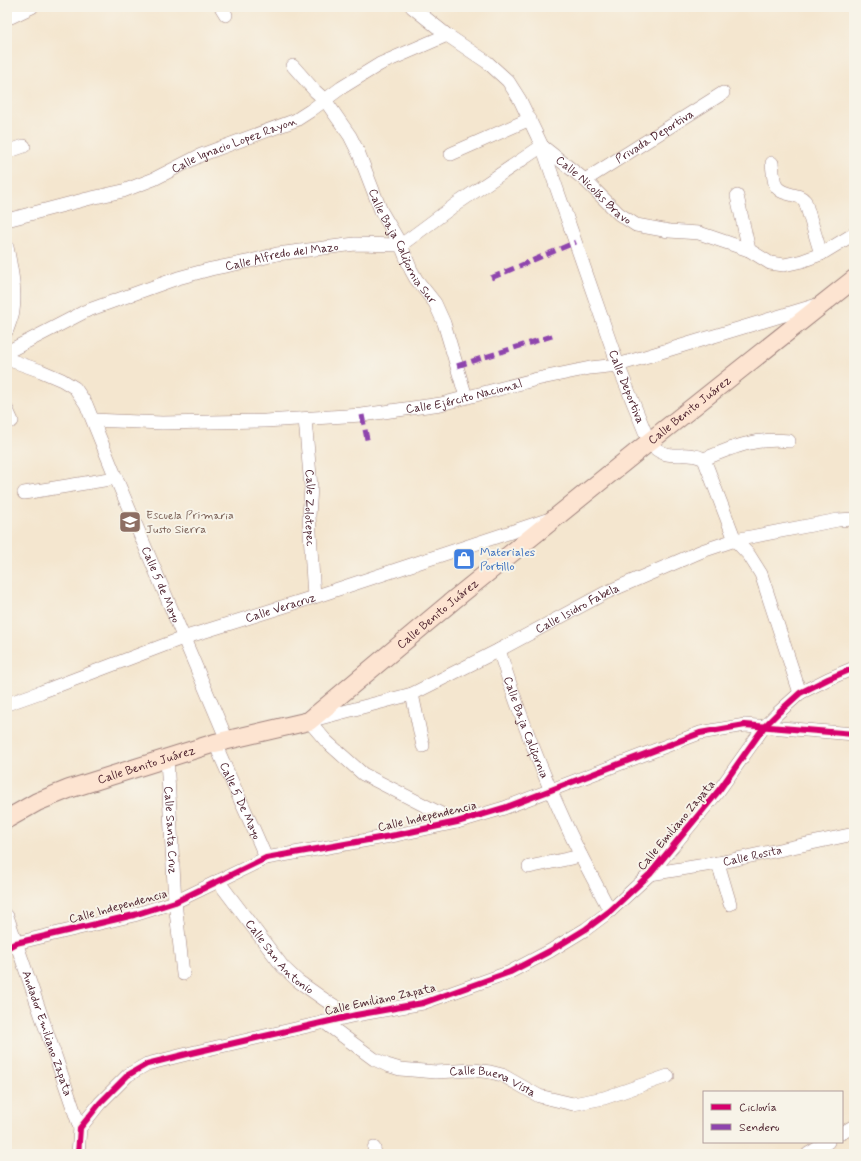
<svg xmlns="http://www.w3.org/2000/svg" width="861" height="1161" viewBox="0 0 861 1161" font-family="Mynerve,sans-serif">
  <rect width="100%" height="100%" fill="#f7f3e8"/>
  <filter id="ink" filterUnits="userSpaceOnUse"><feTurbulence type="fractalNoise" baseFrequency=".025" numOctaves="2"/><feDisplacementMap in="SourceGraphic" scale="8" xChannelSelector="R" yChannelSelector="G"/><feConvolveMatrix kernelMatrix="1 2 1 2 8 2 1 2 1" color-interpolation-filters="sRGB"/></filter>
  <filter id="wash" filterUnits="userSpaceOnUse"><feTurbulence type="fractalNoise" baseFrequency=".012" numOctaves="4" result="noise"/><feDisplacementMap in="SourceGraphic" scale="16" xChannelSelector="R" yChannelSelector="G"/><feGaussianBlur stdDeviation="0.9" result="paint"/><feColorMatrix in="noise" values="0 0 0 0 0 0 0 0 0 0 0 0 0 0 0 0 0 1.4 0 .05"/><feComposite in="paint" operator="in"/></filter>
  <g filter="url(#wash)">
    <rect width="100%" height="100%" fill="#f4e6cf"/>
  </g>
  <g filter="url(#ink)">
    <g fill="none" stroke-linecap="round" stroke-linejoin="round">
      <g stroke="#9f827d" stroke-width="14">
        <g id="street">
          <polyline points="221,7 226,15"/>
          <path id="s1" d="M412,7L447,35L487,62L508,81L520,100L542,146L618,365L649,442C668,465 683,448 704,459L735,540L749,555L761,574L800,693"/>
          <polyline points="7,17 11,17 32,7"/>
          <path id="s2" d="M293,66L315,91L325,100L350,136L359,154L381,211L401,245L411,270L416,279L435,303L444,323L466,397"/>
          <path id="s3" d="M542,146L585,180L619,214L636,225L669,231L699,233L749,250L770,263L784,265L802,261L821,254L854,234"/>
          <polyline points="7,152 24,146"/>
          <polyline points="451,154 530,119"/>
          <path d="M772,163C773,170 773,180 776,186C783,197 798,192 805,201L821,254"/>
          <path id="s4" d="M585,180L723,93"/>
          <polyline points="737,196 749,250"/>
          <path id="s5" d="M7,220L87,199L123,191L154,179L201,155L296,120L310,111L341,88L380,64L447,35"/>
          <path d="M7,247C11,267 16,291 13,311C12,317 9,324 7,330"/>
          <path id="s6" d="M7,352L86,311L178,278L211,269L251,261L277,254L355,244L401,245L455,205L542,146"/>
          <path id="s7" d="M7,359L41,371L62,380L75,388L86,404L116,478L227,740"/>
          <polyline points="7,410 12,421"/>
          <path id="s8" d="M305,419L311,487L309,516L314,597"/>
          <path id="s9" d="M93,420L162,423L265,421L362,415L441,404L537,379L590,368L618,365L817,305"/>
          <path d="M704,459C733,447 757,437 789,441"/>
          <polyline points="24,493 116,478"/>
          <path id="s10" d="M499,650C518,711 541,771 568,829C581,857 596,884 610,911"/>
          <polyline points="412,694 423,746"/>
          <path id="s11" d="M7,704L41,692L183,638L314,597L547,520"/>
          <path id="s12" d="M215,743C231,782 250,819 266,858"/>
          <path id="s13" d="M167,758L175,902L183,974"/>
          <path id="s14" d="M457,822L363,774L326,741L309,721L412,694L499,650L605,593L702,551L735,540L838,520L854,519"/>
          <polyline points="718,863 730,904"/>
          <polyline points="529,867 581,856"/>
          <path id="s15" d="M650,874L718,863L854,834"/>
          <path id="s16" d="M218,881L283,967L298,981L325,1000L338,1008L356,1015"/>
          <path id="s17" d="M7,916L80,1128"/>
          <polyline points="7,948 16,943 134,915 175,902 266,858 396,835 457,822 504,808 700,733 745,725 854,734"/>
          <path id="s18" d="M324,1022L374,1059L387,1065L400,1069L436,1072L474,1070L490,1072L502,1075L539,1096L573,1104L604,1098L668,1076"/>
          <polyline points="842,1133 854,1126"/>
          <polyline points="374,1148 375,1154"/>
          <polyline points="78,1154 80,1128 100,1103 128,1075 147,1064 191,1053 356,1015 423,1003 510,972 550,951 586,929 610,911 650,874 720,789 764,727 779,712 800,693 828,679 854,668"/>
          <polyline points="808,1154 828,1142"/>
        </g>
      </g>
      <g stroke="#9f827d" stroke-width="20">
        <g id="secondary">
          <path id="s19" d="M7,819L37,802L69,789L215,743L309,721L456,598L649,442L854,279"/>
        </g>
      </g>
      <use href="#street" stroke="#fff" stroke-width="13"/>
      <use href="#secondary" stroke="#fde4d1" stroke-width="18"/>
      <g stroke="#8e44ad" stroke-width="5" stroke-dasharray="10 5" stroke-linecap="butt">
        <polyline points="491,278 576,242"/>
        <polyline points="457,366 555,335"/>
        <polyline points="362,415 368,444"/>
      </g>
      <g stroke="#f7f3e8" stroke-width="8">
        <g id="cycleway">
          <polyline points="7,948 16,943 134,915 175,902 266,858 396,835 457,822 504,808 700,733 745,725 854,734"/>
          <polyline points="78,1154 80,1128 100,1103 128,1075 147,1064 191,1053 356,1015 423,1003 510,972 550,951 586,929 610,911 650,874 720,789 764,727 779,712 800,693 828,679 854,668"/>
        </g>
      </g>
      <use href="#cycleway" stroke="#d6006c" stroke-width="6"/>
    </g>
  </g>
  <defs>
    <g id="school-square" transform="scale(1.15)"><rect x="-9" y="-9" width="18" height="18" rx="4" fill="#8d6e63" stroke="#f7f3e8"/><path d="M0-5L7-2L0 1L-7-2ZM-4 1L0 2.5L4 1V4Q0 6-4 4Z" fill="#fff"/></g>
    <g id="shop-square" transform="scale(1.15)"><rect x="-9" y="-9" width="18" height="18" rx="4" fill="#3f7fe0" stroke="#f7f3e8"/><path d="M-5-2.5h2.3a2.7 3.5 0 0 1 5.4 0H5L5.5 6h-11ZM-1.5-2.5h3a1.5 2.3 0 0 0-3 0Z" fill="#fff"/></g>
  </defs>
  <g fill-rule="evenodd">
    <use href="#school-square" x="130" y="522"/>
    <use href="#shop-square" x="464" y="559"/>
  </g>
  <g text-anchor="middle" stroke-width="4" stroke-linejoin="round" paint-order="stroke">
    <g font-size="12" fill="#4a1f2b" stroke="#f7f3e8">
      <text dy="4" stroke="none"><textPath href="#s4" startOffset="82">Privada Deportiva</textPath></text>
      <text dy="4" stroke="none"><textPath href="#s5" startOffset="240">Calle Ignacio Lopez Rayon</textPath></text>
      <text dy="4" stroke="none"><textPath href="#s3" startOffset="68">Calle Nicolás Bravo</textPath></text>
      <text dy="4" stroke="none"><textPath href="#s2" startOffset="213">Calle Baja California Sur</textPath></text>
      <text dy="4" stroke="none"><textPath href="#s6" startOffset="293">Calle Alfredo del Mazo</textPath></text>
      <text dy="4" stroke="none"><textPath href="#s1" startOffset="450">Calle Deportiva</textPath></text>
      <text dy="4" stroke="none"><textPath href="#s9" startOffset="373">Calle Ejército Nacional</textPath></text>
      <text dy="4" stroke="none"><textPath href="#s19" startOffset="810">Calle Benito Juárez</textPath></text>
      <text dy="4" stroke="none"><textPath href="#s8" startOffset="89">Calle Zolotepec</textPath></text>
      <text dy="4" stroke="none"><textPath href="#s7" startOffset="289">Calle 5 de Mayo</textPath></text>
      <text dy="4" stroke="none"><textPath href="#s11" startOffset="290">Calle Veracruz</textPath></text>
      <text dy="4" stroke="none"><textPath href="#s14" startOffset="474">Calle Isidro Fabela</textPath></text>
      <text dy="4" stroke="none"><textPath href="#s19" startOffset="486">Calle Benito Juárez</textPath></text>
      <text dy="4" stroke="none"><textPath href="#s10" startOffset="82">Calle Baja California</textPath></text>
      <text dy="4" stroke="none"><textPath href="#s19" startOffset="150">Calle Benito Juárez</textPath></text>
      <text dy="4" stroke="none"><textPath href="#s12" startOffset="63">Calle 5 De Mayo</textPath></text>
      <text transform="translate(427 816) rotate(-13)" y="4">Calle Independencia</text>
      <text transform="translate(676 825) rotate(-50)" y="4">Calle Emiliano Zapata</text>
      <text dy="4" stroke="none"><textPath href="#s13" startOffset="72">Calle Santa Cruz</textPath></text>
      <text dy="4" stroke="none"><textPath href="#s15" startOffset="104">Calle Rosita</textPath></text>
      <text transform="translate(118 906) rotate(-15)" y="4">Calle Independencia</text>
      <text dy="4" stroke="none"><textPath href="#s16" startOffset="98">Calle San Antonio</textPath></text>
      <text transform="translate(380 999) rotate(-12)" y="4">Calle Emiliano Zapata</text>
      <text dy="4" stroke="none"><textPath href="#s17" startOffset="124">Andador Emiliano Zapata</textPath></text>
      <text dy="4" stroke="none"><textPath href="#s18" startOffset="185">Calle Buena Vista</textPath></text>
    </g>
    <g font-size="12" fill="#785e54" stroke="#f7f3e8" text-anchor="start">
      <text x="146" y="519">Escuela Primaria<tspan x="146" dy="14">Justo Sierra</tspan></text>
    </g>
    <g font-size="12" fill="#366cbe" stroke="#f7f3e8" text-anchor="start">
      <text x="480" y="556">Materiales<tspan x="480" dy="14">Portillo</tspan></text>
    </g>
  </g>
  <rect width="861" height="1161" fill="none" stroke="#f7f3e8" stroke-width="24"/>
  <rect x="703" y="1091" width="140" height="52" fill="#f7f3e8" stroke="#b29e9c"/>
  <rect x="711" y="1104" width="20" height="6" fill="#d6006c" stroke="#b29e9c"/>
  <text x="739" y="1111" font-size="12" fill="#4a1f2b">Ciclovía</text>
  <rect x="711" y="1124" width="20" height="6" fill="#8e44ad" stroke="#b29e9c"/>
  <text x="739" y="1131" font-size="12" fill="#4a1f2b">Sendero</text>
</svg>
